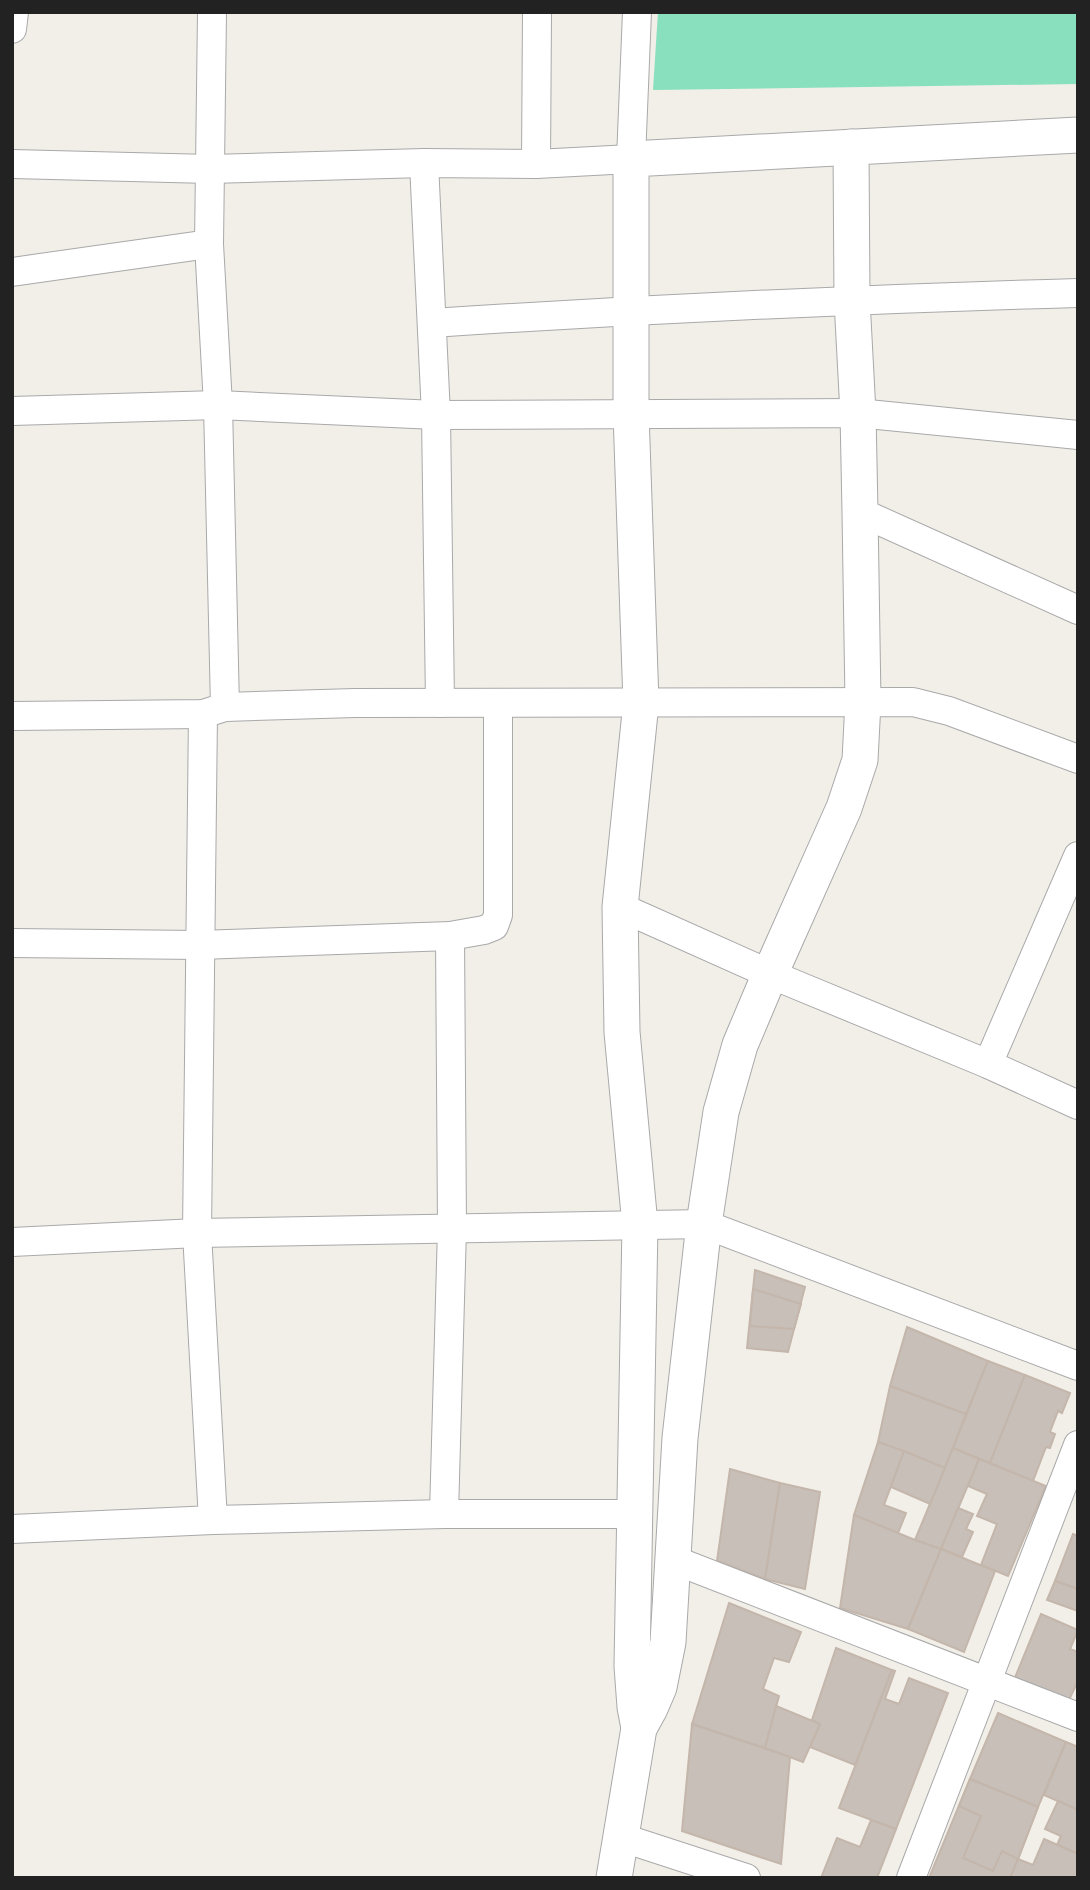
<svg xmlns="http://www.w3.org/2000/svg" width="1090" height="1890" viewBox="0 0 1090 1890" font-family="'Work Sans',sans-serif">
  <rect width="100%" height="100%" fill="#f2efe9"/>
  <polygon fill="#88e0be" points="658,12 1078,12 1078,84 653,90"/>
  <g fill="#c7bfb8" stroke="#c4b6ab" stroke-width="2">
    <polygon points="755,1270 805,1287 788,1352 747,1348"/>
    <polygon points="753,1289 801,1304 794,1329 750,1326"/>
    <polygon points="907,1327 988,1361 966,1414 890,1386"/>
    <polygon points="988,1361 1025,1375 990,1463 953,1448"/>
    <polygon points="1025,1375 1070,1393 1062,1413 1058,1411 1050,1432 1055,1434 1050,1448 1046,1447 1033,1481 990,1463"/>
    <polygon points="890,1386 966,1414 945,1468 878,1442"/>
    <polygon points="878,1442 904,1451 884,1505 906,1513 898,1533 854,1515"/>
    <polygon points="953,1448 979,1459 941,1549 915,1540"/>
    <polygon points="904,1451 945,1468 930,1504 891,1487"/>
    <polygon points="979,1459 1046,1486 1008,1576 981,1565 997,1524 977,1516 987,1494 968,1486"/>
    <polygon points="730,1469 780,1483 765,1579 717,1561"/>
    <polygon points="780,1483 820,1492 805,1589 765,1579"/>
    <polygon points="958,1508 973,1514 966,1529 973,1532 962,1557 941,1549"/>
    <polygon points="854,1515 915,1540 941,1549 908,1629 840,1608"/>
    <polygon points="1073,1534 1078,1536 1078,1589 1055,1581"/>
    <polygon points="941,1549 995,1571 964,1652 908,1629"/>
    <polygon points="1055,1581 1078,1589 1078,1611 1047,1600"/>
    <polygon points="729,1603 801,1632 789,1662 774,1658 763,1689 779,1696 765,1748 692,1724"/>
    <polygon points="1041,1614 1078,1630 1070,1649 1078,1652 1078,1681 1068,1702 1014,1680"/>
    <polygon points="836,1648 892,1670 855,1765 810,1747 820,1724 812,1720"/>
    <polygon points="892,1670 895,1671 885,1699 899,1704 909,1678 948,1693 896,1829 839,1808"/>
    <polygon points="776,1706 820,1724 803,1762 765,1748"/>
    <polygon points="998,1713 1066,1742 1038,1807 970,1779"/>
    <polygon points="692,1724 790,1757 781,1864 682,1831"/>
    <polygon points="1066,1742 1078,1747 1078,1810 1044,1795"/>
    <polygon points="970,1779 1038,1807 1018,1859 1010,1878 929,1878"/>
    <polygon points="970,1779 1038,1807 1018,1859 1002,1851 993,1871 963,1858 981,1816 959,1806"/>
    <polygon points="1058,1801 1078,1810 1078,1854 1057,1845 1061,1836 1045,1829"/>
    <polygon points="871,1820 896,1829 877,1878 821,1878 837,1838 860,1847"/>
    <polygon points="1044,1839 1078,1854 1078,1878 1010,1878 1018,1859 1033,1865"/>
  </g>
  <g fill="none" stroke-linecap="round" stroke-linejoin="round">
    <g stroke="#a9a9a9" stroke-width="30">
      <g id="minor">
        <polyline points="212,12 209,244 218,405 225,707"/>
        <polyline points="12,29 14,12"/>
        <polyline points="424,163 436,415 440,703"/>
        <polyline points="12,164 210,169 424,163 536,164 631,159 637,12"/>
        <polyline points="536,164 537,12"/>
        <polyline points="12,272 209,244"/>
        <path d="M432,323C647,309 862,299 1078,293"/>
        <polyline points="12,411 218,405 436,415 858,413 1078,435"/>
        <polyline points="860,512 1078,610"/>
        <polyline points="203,714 197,1233 213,1520"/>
        <polyline points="12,716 203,714 225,707 355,703 913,702 949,711 1078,759"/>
        <polyline points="620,907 770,974 988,1064 1078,1105"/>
        <polyline points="450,936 452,1228 444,1514 636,1514"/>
        <polyline points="12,943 199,945 450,936 484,930 494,926 498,915 498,703"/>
        <polyline points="988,1064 1078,856"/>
        <polyline points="12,1242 197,1233 704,1224 1078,1366"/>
        <polyline points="12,1529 213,1520 444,1514"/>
        <polyline points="674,1560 1078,1717"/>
        <polyline points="620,1837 746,1878"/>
        <polyline points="911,1878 1078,1445"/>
      </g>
    </g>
    <g stroke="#a9a9a9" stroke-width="37">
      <g id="tertiary">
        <polyline points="639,1728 635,1707 632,1666 640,1225 622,1032 620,907 641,703 631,413 631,159 1078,135"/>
        <polyline points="614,1878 639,1728 650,1708 659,1687 668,1642 680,1438 704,1224 721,1112 740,1045 770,974 844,808 860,760 863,702 860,512 858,413 852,300 851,147"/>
      </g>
    </g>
    <use href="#minor" stroke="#fff" stroke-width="28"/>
    <use href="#tertiary" stroke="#fff" stroke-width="35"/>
  </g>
  <rect width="1090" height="1890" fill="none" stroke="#222222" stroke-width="28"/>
</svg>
